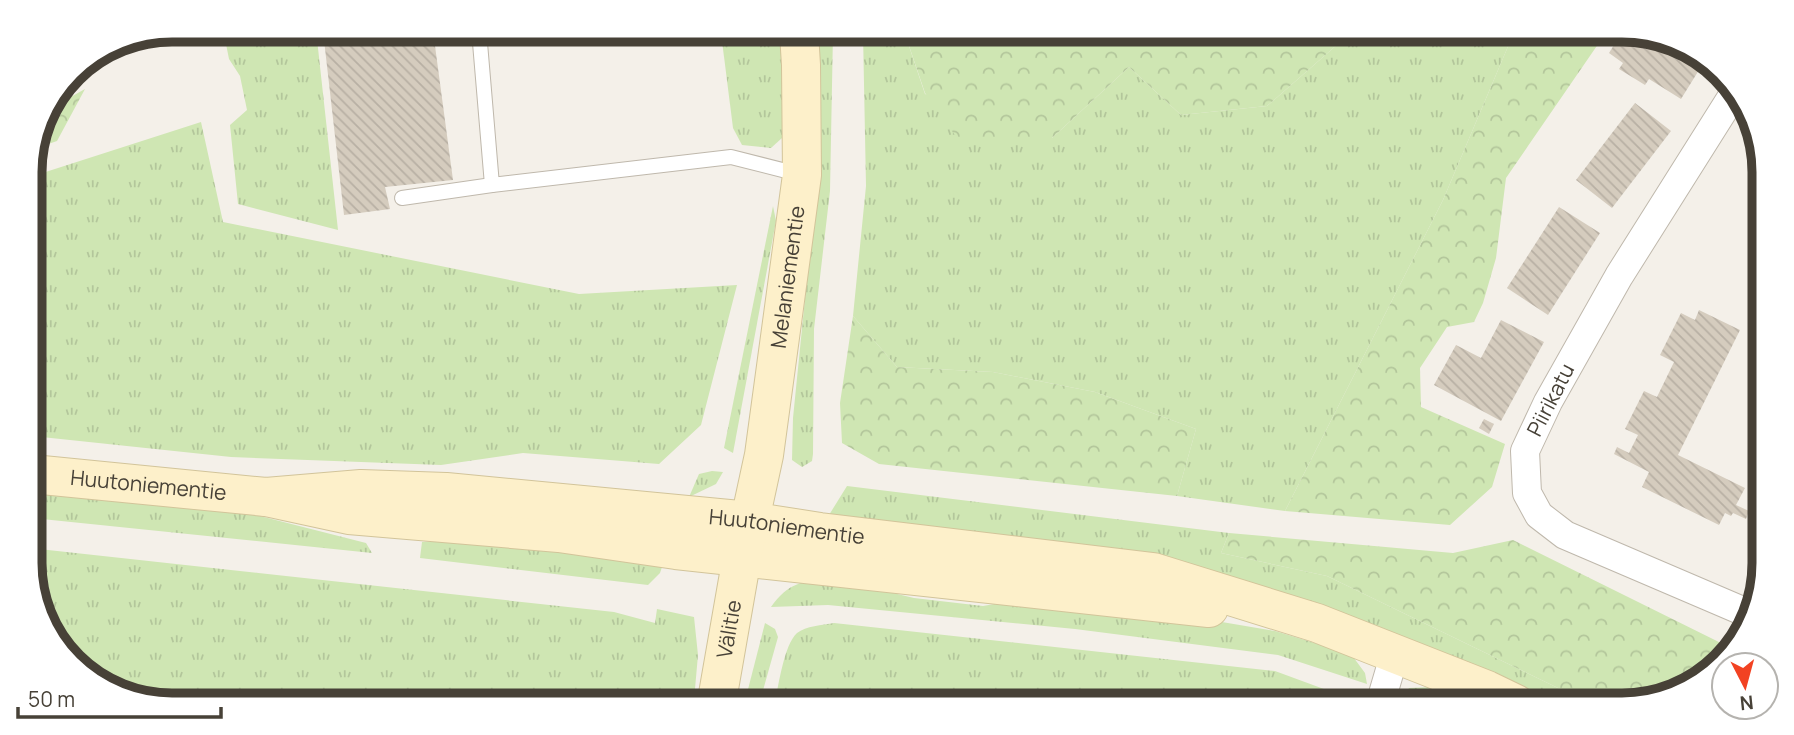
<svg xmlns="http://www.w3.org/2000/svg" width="1794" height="735" viewBox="0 0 1794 735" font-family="Manrope,sans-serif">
  <defs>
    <pattern id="grass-tufts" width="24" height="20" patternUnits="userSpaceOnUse" patternTransform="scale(1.75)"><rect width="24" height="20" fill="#cfe6b3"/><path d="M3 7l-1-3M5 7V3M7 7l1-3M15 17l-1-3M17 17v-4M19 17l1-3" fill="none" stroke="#b3c69b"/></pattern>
    <pattern id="forest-crowns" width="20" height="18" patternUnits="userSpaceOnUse" patternTransform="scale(1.75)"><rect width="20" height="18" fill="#cfe6b3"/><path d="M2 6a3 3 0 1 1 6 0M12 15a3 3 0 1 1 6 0" fill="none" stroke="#b3c69b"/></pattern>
    <pattern id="building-back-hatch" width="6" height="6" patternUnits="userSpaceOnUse" patternTransform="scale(1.75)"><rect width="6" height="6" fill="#d5ccbe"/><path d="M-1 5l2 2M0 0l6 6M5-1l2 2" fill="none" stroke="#b8b0a4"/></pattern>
  </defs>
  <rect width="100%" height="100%" fill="#f4f0e9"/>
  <g fill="url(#grass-tufts)">
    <polygon points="234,30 316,30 338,230 238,204 230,125 247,110 240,76 229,59 226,44"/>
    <polygon points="721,33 778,33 783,48 782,138 771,148 742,145 733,128"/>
    <polygon points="817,33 833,33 830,191 814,329 813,454 812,461 802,467 792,460 793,418 816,189"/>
    <polygon points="863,33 905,34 925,94 1052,138 1129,67 1181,115 1267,106 1347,36 1512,37 1443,200 1285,511 1177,496 1196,429 1095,392 993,372 897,367 853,316 866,186"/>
    <polygon points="201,122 223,222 579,294 737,285 701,425 659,464 523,453 441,465 231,457 32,436 30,177"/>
    <polygon points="773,206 776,221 733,453 724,448"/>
    <polygon points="712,471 723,472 716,484 689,497 699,474"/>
    <polygon points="847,486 1229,533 1221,553 1327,576 1593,705 1546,705 1472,667 829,515"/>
    <polygon points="32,490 256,515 366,543 372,553 32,518"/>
    <polygon points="483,538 664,561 660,573 648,585 420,558 422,542"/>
    <polygon points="39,549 614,612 655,623 657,609 694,617 698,655 694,700 126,698 65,656 38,601"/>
    <path d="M830,578L914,598L983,606L1022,599L1157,611L1275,631L1351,654L1365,673L1367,684L1278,655L1075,629L828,605L771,607C788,583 802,581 830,578Z"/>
    <polygon points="765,623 775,629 778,637 760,701 745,701"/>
    <path d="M834,623L1275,671L1332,692L1347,704L775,701C779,684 784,645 797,633C806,626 822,625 834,623Z"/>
    <polygon points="1432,687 1471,704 1410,704 1402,700 1409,688"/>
  </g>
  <g fill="url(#forest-crowns)">
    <polygon points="905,34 1347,36 1267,106 1181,115 1129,67 1052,138 962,145 925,93"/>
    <polygon points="1512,37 1603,37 1506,178 1496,258 1483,303 1474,322 1447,327 1420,368 1421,407 1505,444 1492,487 1450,525 1285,511 1443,200"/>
    <polygon points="85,89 57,141 34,149 44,112"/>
    <polygon points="853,316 897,367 993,372 1095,392 1196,429 1177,496 879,464 842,443 840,403"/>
    <polygon points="1229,533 1453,553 1513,540 1729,647 1708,676 1631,705 1593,705 1327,576 1221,553"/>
    <polygon points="32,548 39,549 38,601 32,590"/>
  </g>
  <g fill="url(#building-back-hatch)">
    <polygon points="323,31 433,31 453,180 385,187 390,209 344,215"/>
    <polygon points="1619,37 1668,37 1704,62 1681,99 1649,79 1645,85 1619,69 1623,63 1609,53"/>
    <polygon points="1635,103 1671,131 1612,208 1576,180"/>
    <polygon points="1559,207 1600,233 1548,315 1507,288"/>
    <polygon points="1699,310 1740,330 1678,455 1745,488 1736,505 1749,511 1746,519 1733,513 1731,516 1725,513 1719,525 1642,487 1649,472 1614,454 1617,447 1629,453 1638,435 1625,429 1644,391 1657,397 1674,362 1660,355 1681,313 1695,320"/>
    <polygon points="1501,320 1544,342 1501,421 1434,385 1456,345 1481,358"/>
    <polygon points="1484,419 1494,424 1489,434 1479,428"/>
    <polygon points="1752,514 1758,517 1758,525 1749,520"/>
  </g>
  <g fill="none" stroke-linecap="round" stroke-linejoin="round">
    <g stroke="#bfb8ac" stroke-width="16">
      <g id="lane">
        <polyline points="479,31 492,185 731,157 802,175"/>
        <polyline points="402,198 492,185"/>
      </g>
    </g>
    <g stroke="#bfb8ac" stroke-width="30">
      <g id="street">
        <polyline points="1735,92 1619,276 1548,402 1525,451 1527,493 1539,515 1565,535 1752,615"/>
        <polyline points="1380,704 1395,653"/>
      </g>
    </g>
    <g stroke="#d2c49a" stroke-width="40">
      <g id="secondary">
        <path id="s1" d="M32,474L266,497L349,515L559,533L676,550L1209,608"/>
        <path id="s2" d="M266,497L361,489L446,492L750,521L820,532L1153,572L1317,623L1487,690L1516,704"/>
        <path id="s3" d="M717,700L742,557L764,455L802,175L801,65L799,33"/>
      </g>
    </g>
    <use href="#lane" stroke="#fff" stroke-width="14"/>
    <use href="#street" stroke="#fff" stroke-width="28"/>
    <use href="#secondary" stroke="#fdf0ca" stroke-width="38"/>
  </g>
  <g text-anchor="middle" stroke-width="5" stroke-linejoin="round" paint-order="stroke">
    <g font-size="21" fill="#474137" stroke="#fff">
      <text dy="7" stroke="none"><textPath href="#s3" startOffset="429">Melaniementie</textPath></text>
      <text transform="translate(1551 400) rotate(-63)" y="7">Piirikatu</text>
      <text dy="7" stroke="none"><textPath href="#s1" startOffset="117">Huutoniementie</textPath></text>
      <text dy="7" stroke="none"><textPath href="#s2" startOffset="523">Huutoniementie</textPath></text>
      <text dy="7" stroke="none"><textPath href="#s3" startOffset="72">Välitie</textPath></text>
    </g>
  </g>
  <path d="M0 0H1794V735H0ZM172 42H1622A130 130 0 0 1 1752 172V563A130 130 0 0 1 1622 693H172A130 130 0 0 1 42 563V172A130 130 0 0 1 172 42Z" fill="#fff" fill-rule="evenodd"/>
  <path fill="none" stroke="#474137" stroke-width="9" d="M172 42H1622A130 130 0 0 1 1752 172V563A130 130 0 0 1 1622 693H172A130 130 0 0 1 42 563V172A130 130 0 0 1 172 42Z"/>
  <g transform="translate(1745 686) rotate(174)"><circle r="33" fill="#ffffff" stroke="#b5b3af" stroke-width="2"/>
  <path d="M0-5L12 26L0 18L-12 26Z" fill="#f24222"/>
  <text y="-10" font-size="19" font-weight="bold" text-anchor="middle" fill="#474137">N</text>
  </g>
  <path d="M18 707v10h203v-10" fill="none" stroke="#474137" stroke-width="3.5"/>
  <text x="28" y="707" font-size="21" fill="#474137" stroke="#ffffff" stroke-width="5" paint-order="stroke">50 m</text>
</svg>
